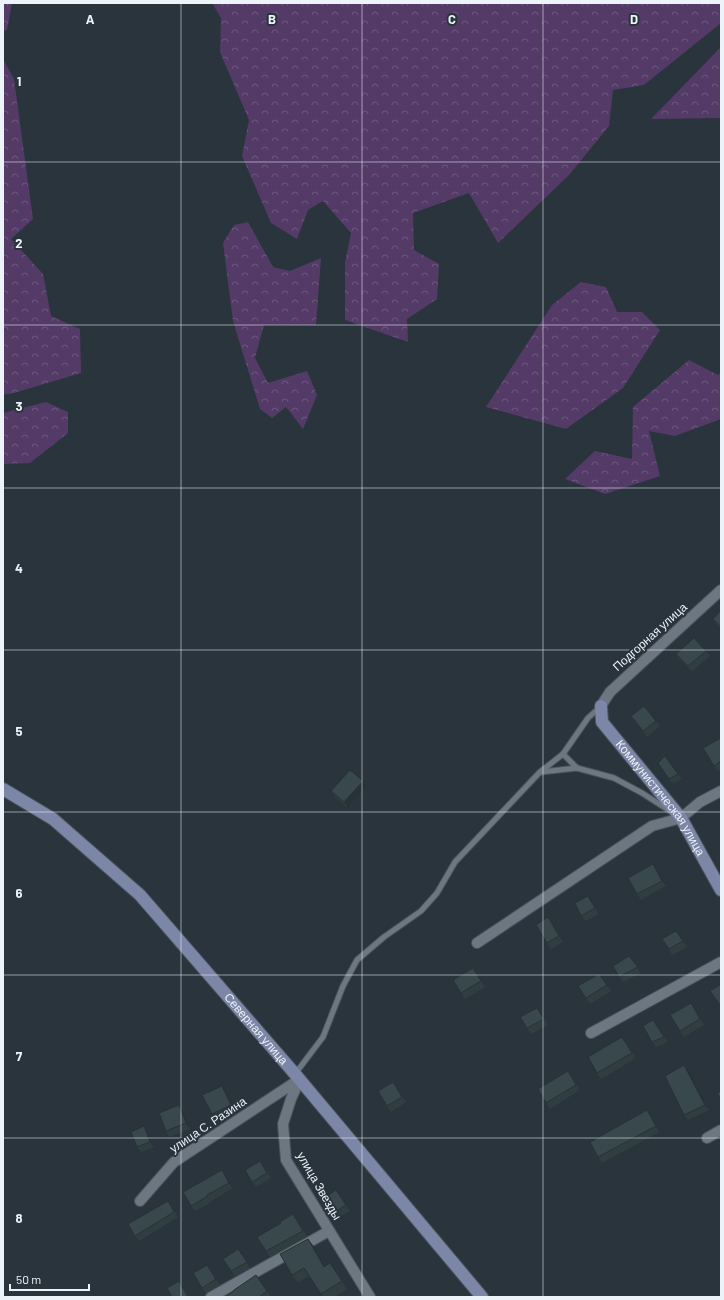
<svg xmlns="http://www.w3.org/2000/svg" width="724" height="1300" viewBox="0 0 724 1300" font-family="Barlow,sans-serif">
  <defs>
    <pattern id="forest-crowns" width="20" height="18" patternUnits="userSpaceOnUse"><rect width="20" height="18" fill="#533a67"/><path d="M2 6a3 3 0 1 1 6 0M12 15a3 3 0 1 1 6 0" fill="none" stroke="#6c577e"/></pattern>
  </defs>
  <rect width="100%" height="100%" fill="#2a343d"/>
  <g fill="url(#forest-crowns)">
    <polygon points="3,3 12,3 7,30 3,31"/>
    <polygon points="212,3 721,3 721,23 644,85 613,90 609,126 569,175 498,243 469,193 413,213 414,250 439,264 437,299 407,319 408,342 345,320 345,262 351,233 323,201 308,210 297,239 271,223 242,156 249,120 220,52 221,18"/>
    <polygon points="721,47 721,118 651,119"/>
    <polygon points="3,59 14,79 33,219 11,239 43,274 51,316 80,329 81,373 14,393 3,395"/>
    <polygon points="248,222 273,267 290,271 321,258 316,325 264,325 255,358 268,383 307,371 317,395 303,429 286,407 272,418 260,409 233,321 223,243 234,225"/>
    <polygon points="581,282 606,287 617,312 642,312 660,330 623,388 566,429 486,407 552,305"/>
    <polygon points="689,360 718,375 721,372 721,419 675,436 649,431 660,476 605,494 565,479 595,451 632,459 633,407"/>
    <polygon points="46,402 68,412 68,433 30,463 3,464 3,413"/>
  </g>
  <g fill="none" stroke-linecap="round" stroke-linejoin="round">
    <g stroke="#4b535b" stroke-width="7">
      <g id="lane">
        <polyline points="563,754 577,768"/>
        <polyline points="541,772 577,768 614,778 642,793 670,811"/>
        <polyline points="295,1074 323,1037 343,986 357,960 384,937 421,911 437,893 455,862 540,772 563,754 588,718 599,708"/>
      </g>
    </g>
    <g stroke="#4b535b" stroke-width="12">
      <g id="street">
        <polyline points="601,706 610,692 721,590"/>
        <polyline points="477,943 652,826 681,818 700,802 721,791"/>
        <polyline points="591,1033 721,962"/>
        <polyline points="300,1079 291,1099 283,1124 286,1160 370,1297"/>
        <polyline points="707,1138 721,1130"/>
        <polyline points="140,1201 174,1162 300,1079"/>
        <polyline points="211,1297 329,1231"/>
      </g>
    </g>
    <g stroke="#4b535b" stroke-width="14">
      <g id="secondary">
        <path id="s1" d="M601,706L602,722L681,818L721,890"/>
        <path id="s2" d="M3,789L53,819L140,895L295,1074L482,1297"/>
      </g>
    </g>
    <use href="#lane" stroke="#6c7782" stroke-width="5"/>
    <use href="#street" stroke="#6c7782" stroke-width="10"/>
    <use href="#secondary" stroke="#7c86a7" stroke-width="12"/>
  </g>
  <g fill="#303e42">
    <polygon points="721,610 721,629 716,624 713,619"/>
    <polygon points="706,651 710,656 692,671 679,659 676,654"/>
    <polygon points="631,716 656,721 660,726 647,737"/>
    <polygon points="721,738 721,769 718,771 714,766"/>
    <polygon points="665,756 682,779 673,784 658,763"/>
    <polygon points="367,786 348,808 335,797 331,791"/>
    <polygon points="657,869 666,886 641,900 637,894"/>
    <polygon points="592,901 599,914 585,921 581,916"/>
    <polygon points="548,917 563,942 551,949 547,943"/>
    <polygon points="676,931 687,947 672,955 669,949"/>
    <polygon points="629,956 641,973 623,982 619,977"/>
    <polygon points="473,968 485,987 465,999 461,993"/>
    <polygon points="599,974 611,991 590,1004 578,986"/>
    <polygon points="691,1003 704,1025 684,1037 680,1031"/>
    <polygon points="537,1008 548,1025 531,1034 527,1028"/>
    <polygon points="653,1020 668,1042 656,1047 652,1042"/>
    <polygon points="626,1042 636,1058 601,1079 597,1073"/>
    <polygon points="688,1070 709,1110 688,1120 684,1115"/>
    <polygon points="568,1071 580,1090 550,1109 546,1103"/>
    <polygon points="393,1082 406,1102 391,1112 387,1106"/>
    <polygon points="226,1091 235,1110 215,1119 212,1114"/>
    <polygon points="179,1105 183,1111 190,1129 169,1137 166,1131"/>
    <polygon points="647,1110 651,1116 659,1132 602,1163 598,1157"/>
    <polygon points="144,1126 147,1132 154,1147 141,1152 137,1147"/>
    <polygon points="264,1166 271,1178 256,1187 252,1182"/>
    <polygon points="222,1170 233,1188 211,1201 212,1202 195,1211 191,1206"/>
    <polygon points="336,1190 350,1211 339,1217 335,1212"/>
    <polygon points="168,1201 178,1217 139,1241 135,1236"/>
    <polygon points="293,1214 307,1236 270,1257 266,1251 281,1223"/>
    <polygon points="308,1239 314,1247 325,1266 336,1271 347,1289 335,1297 323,1297 309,1276 298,1283 292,1275"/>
    <polygon points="238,1249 250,1268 235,1276 223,1259"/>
    <polygon points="211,1271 220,1285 206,1293 202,1288"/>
    <polygon points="256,1275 271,1297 225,1297 234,1291"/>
  </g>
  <g fill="#273236">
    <polygon points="363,781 367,786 348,808 344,802"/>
    <polygon points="653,864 657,869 666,886 662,881"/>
    <polygon points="588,896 592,901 599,914 595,908"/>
    <polygon points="684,1065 688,1070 709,1110 705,1105"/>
    <polygon points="222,1086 226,1091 235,1110 231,1105"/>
    <polygon points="179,1105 183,1111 190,1129 186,1123"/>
    <polygon points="144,1126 147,1132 154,1147 150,1142"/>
    <polygon points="222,1170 226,1175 233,1188 229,1183"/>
    <polygon points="308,1239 314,1247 330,1275 324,1267"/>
    <polygon points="330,1263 336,1271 347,1289 342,1281"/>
  </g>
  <g fill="#38484d" stroke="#273236">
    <polygon points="721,610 721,627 713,619"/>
    <polygon points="694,638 706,651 688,666 676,654"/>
    <polygon points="644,706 656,721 643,731 631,716"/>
    <polygon points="721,738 721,761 714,766 703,748"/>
    <polygon points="665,756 678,774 669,779 658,763"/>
    <polygon points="350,770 363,781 344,802 331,791"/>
    <polygon points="653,864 662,881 637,894 628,878"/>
    <polygon points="588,896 595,908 581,916 575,903"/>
    <polygon points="548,917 559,936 547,943 536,925"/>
    <polygon points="676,931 683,941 669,949 662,939"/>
    <polygon points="629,956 638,967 619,977 613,966"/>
    <polygon points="473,968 481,981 461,993 453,980"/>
    <polygon points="599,974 607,985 586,998 578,986"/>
    <polygon points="721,984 721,1006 710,991"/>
    <polygon points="691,1003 700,1019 680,1031 670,1015"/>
    <polygon points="537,1008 544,1019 527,1028 520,1017"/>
    <polygon points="653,1020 664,1037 652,1042 643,1026"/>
    <polygon points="622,1037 632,1053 597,1073 588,1057"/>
    <polygon points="684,1065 705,1105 684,1115 665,1076"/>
    <polygon points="568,1071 576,1085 546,1103 538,1089"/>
    <polygon points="393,1082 402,1097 387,1106 378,1091"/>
    <polygon points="222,1086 231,1105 212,1114 202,1095"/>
    <polygon points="721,1091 721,1100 717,1093"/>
    <polygon points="179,1105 186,1123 166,1131 159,1113"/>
    <polygon points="647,1110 656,1126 598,1157 590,1142"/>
    <polygon points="144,1126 150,1142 137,1147 131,1132"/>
    <polygon points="260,1161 267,1173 252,1182 245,1170"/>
    <polygon points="222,1170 229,1183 207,1195 208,1196 191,1206 183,1192"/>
    <polygon points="336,1190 346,1205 335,1212 325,1197"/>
    <polygon points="168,1201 174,1212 135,1236 128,1224"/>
    <polygon points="293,1214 303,1231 266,1251 257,1237 281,1223 280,1222"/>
    <polygon points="308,1239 324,1267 330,1263 342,1281 321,1294 304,1268 292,1275 280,1254"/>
    <polygon points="238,1249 247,1262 231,1271 223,1259"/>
    <polygon points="207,1265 216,1279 202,1288 193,1273"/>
    <polygon points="256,1275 267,1291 259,1297 225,1297 234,1291 234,1290"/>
    <polygon points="179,1281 188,1297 172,1297 167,1288"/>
  </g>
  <path fill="none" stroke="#ecf3f9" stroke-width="1" stroke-opacity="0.55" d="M181,3V1297M362,3V1297M543,3V1297M3,162H721M3,325H721M3,488H721M3,650H721M3,812H721M3,975H721M3,1138H721"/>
  <g text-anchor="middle" stroke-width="4" stroke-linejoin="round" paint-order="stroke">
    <g font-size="12" fill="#ecf3f9" stroke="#2a343d">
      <text transform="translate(650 637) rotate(-42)" y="4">Подгорная улица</text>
      <text dy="4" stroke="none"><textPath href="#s1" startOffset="112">Коммунистическая улица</textPath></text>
      <text dy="4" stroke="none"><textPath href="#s2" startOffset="351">Северная улица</textPath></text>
      <text transform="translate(208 1125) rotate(-34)" y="4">улица С. Разина</text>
      <text transform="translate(319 1186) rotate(60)" y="4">улица Звезды</text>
    </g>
  </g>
  <g font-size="13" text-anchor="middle" font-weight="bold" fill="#ecf3f9" stroke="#2a343d" stroke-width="4" stroke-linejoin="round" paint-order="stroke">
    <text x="90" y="24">A</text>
    <text x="272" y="24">B</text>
    <text x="452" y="24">C</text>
    <text x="634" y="24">D</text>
    <text x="19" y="86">1</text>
    <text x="19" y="248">2</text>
    <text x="19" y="411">3</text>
    <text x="19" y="573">4</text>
    <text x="19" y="736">5</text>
    <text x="19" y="898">6</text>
    <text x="19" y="1061">7</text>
    <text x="19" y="1223">8</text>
  </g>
  <rect width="724" height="1300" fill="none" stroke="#ecf3f9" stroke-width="8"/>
  <path d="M10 1284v6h79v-6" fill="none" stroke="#ecf3f9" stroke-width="2"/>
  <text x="16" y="1284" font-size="12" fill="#ecf3f9" stroke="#2a343d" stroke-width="3" paint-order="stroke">50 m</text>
</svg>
